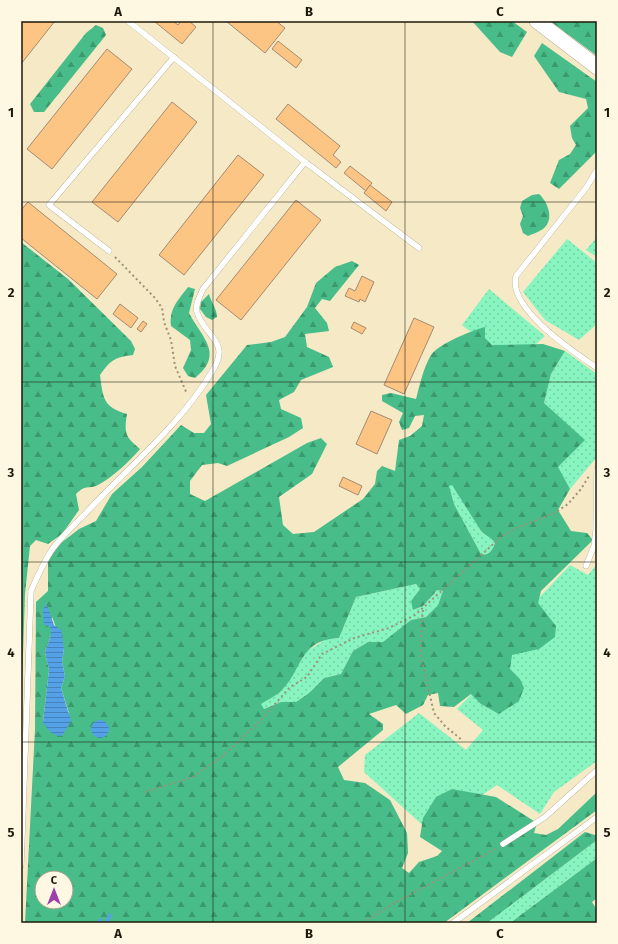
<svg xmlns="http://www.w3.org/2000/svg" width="618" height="944" viewBox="0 0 618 944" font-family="'Fira Sans',sans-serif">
  <defs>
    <pattern id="grass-dots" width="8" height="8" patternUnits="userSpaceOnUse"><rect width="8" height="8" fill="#88f5c0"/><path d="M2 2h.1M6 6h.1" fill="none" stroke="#75d1a4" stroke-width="1.8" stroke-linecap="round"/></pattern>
    <pattern id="forest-firs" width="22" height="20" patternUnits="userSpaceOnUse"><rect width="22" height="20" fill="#48bd89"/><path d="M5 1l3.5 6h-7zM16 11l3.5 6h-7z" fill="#3b996e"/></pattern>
    <pattern id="water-rules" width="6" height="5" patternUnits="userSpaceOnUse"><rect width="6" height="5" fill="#54a1e7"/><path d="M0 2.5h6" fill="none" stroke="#4582b9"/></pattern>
  </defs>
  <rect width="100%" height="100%" fill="#f5e9c6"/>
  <g fill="url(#grass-dots)">
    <polygon points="597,237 597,257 586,250"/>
    <polygon points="567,239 597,263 597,324 579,340 545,320 523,292"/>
    <polygon points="489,289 545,336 512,365 462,325"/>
    <polygon points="565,351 597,374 597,457 570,489 558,468 544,403 551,374"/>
    <path d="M452,484L481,531C486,536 492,538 495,543C492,550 490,556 481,554L454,504L448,486Z"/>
    <polygon points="597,564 597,761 554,792 540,814 497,785 472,802 441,842 364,772 365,755 419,713 466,750 483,730 457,709 515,650 514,624 570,565 588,575"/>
    <polygon points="416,584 420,589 411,601 414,610 423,606 437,590 443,591 438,605 426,617 411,620 383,643 368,642 353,651 341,674 324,678 309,693 296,702 281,702 264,709 260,704 282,690 307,651 327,639 339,638 356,597"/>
    <polygon points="597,840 597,858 510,923 487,923"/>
  </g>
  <g fill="url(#forest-firs)" fill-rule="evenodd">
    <polygon points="472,21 512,21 527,32 512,57 500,52"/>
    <polygon points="550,21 597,21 597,56"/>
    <polygon points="96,25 103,28 106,35 44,112 34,112 30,104 86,33"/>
    <polygon points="542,43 597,82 597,151 559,189 550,183 559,160 570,154 576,145 572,138 570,126 588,108 586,99 559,92 534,56"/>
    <path d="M539,194C548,202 555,220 543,229C539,232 532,234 528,236L523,233L520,224L523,216L520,208L522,201L532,195Z"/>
    <path d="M21,242L68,279L131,341L135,349L133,355C114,357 110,361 100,375C103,398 103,407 127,414C124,433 125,437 140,449C129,462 114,476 98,485C89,490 87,483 76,494L79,510L62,534L48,544L36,540L30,546L25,594L21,715Z"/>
    <path d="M352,261L359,265L330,301L322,299L315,308L327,323L329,331L305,334L307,347L329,357L333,367L301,380L294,392L279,400L281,409L301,418L303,428L289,437L227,466L218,463L202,465L190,481V494L205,501L307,443L321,438L327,444L312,474L279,497L283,525L293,534L314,532L363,499L375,484L377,471L382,466L395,471L399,440L410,436L422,426L424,415L415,416L409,428L402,430L399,422L403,413L382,401V395L391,393L416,399C420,384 423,369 431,355C440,343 471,331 485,327V338L492,345L543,344L565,351L551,374L544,403L585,440L558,467L570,489L558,510L571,531L587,533L593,540L541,591L538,603L556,626L555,637L539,649L512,655L510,669L520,679L524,688L519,701L499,714L481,704L471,694L454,707L440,706L438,693L428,695L423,705L406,714L396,705L369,714L383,724V730L338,767L344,780L365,783L390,800L407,833L408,853L402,868L409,873L419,862L437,856L442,851L420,837L423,818L436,797L452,789L496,797L537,823L534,833L546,835L558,829L597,792V810L444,923H25L35,729L36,602L48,591V560L61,543L79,529L96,521L112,494L142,467L181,425L194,433H204L211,424L206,395L247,345L271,342L285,337L307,307L316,283L335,267ZM452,485L481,531C486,536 492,538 495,543C492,551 489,556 481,554L454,504L449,486ZM416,584L420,589L411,601L413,610L423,606L437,590L443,591L438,605L426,617L411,620L383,642H368L353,651L341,674L324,678L309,693L296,702H281L264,709L261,704C267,700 276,696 282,690C303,669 299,640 339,638L356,597ZM52,617L64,648L62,662L65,676L61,688L69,713L43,722L49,670L45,652L51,635ZM42,878H66V902H42Z"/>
    <path d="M188,287L195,289L189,313C202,338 225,354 195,378L188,376L183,368L191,350L190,340L171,326C169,309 178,300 188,287Z"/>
    <path d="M209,294C211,302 217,309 217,317L212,320L206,317L200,309L201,302Z"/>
    <polygon points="585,832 595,835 597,834 597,840 487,923 467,923"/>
    <polygon points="597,858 597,898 592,902 597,910 597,923 510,923"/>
  </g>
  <g fill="url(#water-rules)">
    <path d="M46,603L54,625L61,630L64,648L62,662L65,676L61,688L71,721L62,736C52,735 48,731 43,722L49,670L45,652L51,635V628L44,624L43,611Z"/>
    <circle cx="100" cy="729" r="9"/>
  </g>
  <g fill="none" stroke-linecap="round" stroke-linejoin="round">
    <g stroke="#54a1e7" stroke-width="3.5">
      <polyline points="98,923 100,920"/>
      <polyline points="106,923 110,915"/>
    </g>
  </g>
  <g fill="#fdc584" stroke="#a48b71">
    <polygon points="21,21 55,21 21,64"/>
    <polygon points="154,21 173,21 178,25 181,21 189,21 196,27 182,44"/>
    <polygon points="226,21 276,21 285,28 265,53"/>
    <polygon points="278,41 302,60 296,68 272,49"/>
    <polygon points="107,49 132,69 52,169 27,149"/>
    <polygon points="172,102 197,122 118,222 92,202"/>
    <polygon points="288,104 340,146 333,155 341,162 336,168 276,119"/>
    <polygon points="238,155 264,175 184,275 159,255"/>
    <polygon points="350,166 372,183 366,191 344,173"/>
    <polygon points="370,185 392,202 386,211 364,193"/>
    <polygon points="296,200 321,220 241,320 216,300"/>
    <polygon points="28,202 117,274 97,299 21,238 21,210"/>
    <polygon points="362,276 374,282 365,302 360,299 359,302 345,296 349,288 355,291"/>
    <polygon points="120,304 138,318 131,328 113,314"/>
    <polygon points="414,318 434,327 404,394 384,385"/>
    <polygon points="143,321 147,324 141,332 137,329"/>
    <polygon points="354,322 366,328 362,334 351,328"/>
    <polygon points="371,411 392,420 377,454 356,444"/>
    <polygon points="343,477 362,486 358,495 339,486"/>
  </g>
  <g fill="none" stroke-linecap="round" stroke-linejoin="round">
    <g stroke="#a59a7a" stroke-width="6">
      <g id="lane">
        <polyline points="128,21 305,162 419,248"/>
        <path d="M597,170L586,188L516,276C507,308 574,352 597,368"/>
        <polyline points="109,251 49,205 174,57"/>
        <polyline points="586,566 594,546 596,530 597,469"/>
        <polyline points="503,844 545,817 597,770"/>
        <path d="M21,865L31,591C37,577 43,564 51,551C60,538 73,526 84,515C127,468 180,426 213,370C231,341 204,336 197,312C195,304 200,296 203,289L305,162"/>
        <polyline points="453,923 597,817"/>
      </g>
    </g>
    <g stroke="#a59a7a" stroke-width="16">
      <polyline id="secondary" points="537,21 597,67"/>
    </g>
    <g stroke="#9b9278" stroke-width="2" stroke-dasharray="2 3" stroke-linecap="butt">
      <polyline points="115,257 155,298 162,308 164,322 171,340 175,366 187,394"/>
      <polyline points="423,610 421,629 421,657 434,713 445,726 463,741"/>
      <polyline points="145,792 193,777 223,756 259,722 290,687 307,677 322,654 354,638 389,628 415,615 501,537 516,528 553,514 568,504 581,489 589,476"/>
      <polyline points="363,923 389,906 497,848"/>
    </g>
    <use href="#lane" stroke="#fff" stroke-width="5.5"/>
    <use href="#secondary" stroke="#fff" stroke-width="15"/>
  </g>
  <path fill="none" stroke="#1c180b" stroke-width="1" stroke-opacity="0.55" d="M213,21V923M405,21V923M21,202H597M21,382H597M21,562H597M21,742H597"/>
  <rect width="618" height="944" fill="none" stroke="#fef7e2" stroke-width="44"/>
  <g transform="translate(54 890)"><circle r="19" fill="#fef7e2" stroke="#a49e8c"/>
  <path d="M0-3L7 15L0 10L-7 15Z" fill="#9d3fa8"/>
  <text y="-6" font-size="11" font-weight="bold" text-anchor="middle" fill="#1c180b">С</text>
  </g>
  <rect x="22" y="22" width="574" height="900" fill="none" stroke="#1c180b" stroke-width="1.5"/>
  <g font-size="13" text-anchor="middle" font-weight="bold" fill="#1c180b">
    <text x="118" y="16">A</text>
    <text x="309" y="16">B</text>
    <text x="500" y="16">C</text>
    <text x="11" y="117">1</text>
    <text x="607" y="117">1</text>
    <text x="11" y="297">2</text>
    <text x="607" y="297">2</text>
    <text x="11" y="477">3</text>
    <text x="607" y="477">3</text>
    <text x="11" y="657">4</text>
    <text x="607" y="657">4</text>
    <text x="11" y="837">5</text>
    <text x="607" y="837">5</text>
    <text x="118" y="938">A</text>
    <text x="309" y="938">B</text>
    <text x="500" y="938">C</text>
  </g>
</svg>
